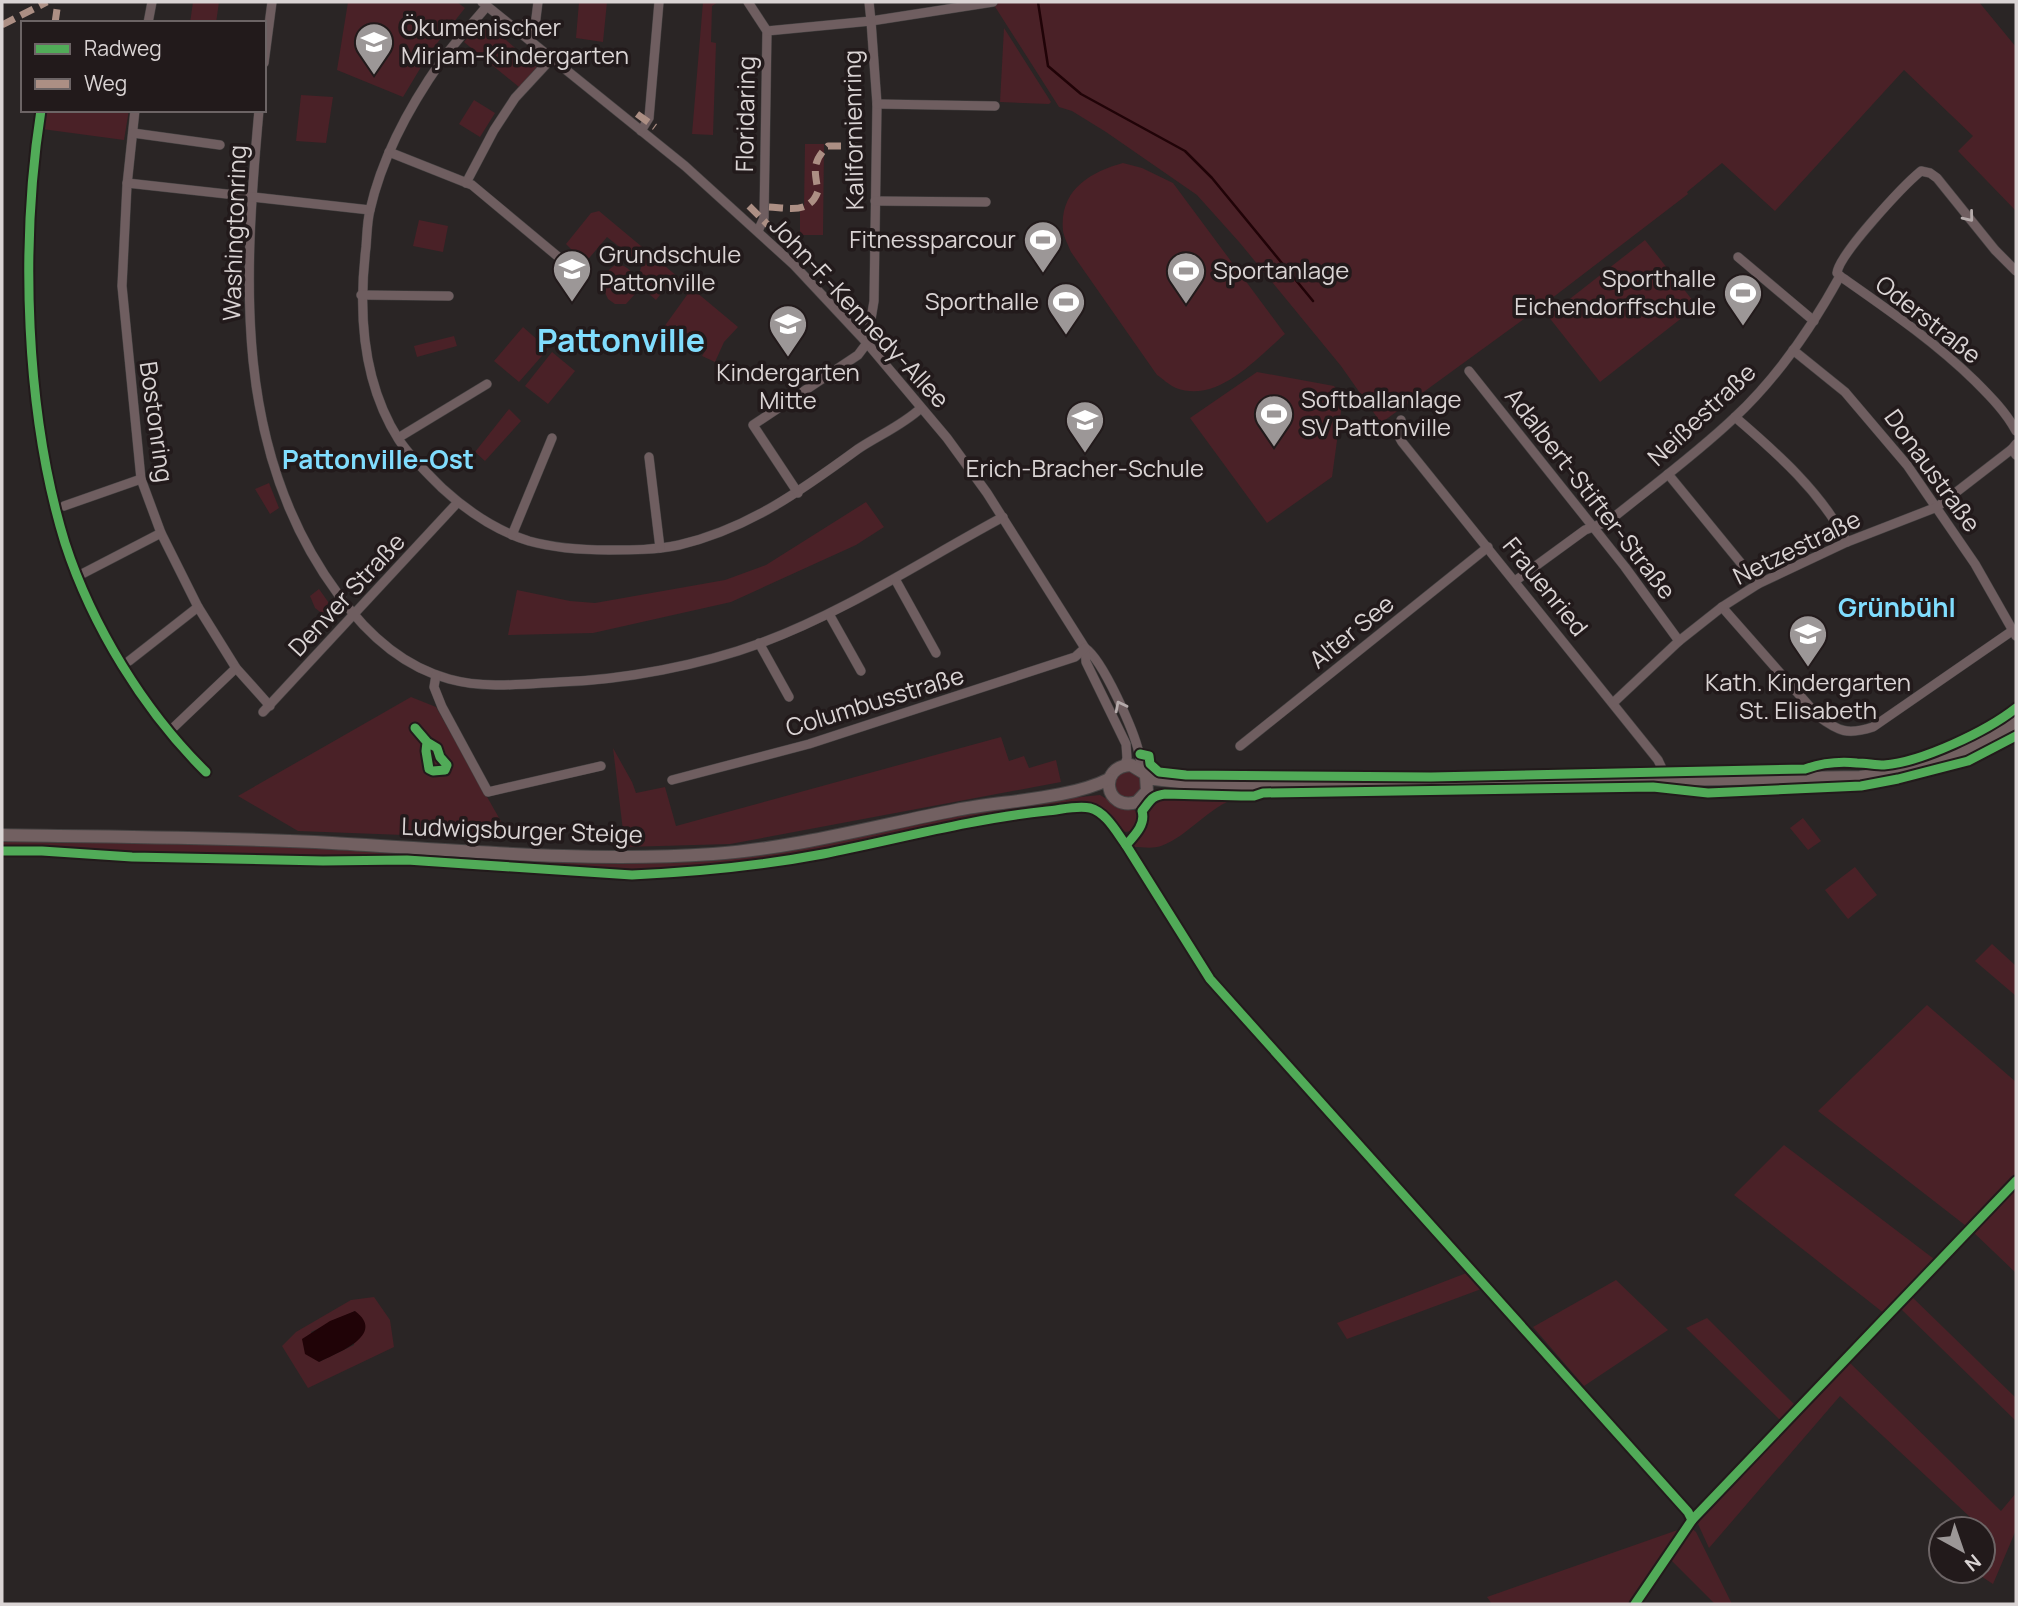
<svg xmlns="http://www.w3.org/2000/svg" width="2018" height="1606" viewBox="0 0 2018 1606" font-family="Manrope,sans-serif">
  <rect width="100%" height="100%" fill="#2a2525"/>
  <g fill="#4a2127" fill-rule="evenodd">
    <polygon points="193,2 219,2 216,23 190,23"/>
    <polygon points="348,2 457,2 465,8 430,52 403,97 337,70"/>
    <polygon points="579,2 607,2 603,42 576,38"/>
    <polygon points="703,2 718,2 712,6 711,42 716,43 713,135 692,134"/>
    <polygon points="992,2 1979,2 2016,47 2016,211 1958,151 1973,136 1904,70 1775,211 1722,163 1687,192 1688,194 1543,305 1381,423 1341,366 1240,243 1197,195 1106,132 1072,111 1059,107"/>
    <polygon points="483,20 537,67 519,87 464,42"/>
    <polygon points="1004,28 1051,102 1049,104 1000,102"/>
    <polygon points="301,95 333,97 326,143 296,141"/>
    <polygon points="474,100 495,113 480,137 459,124"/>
    <polygon points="44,110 129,110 124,140 42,129"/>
    <polygon points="805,144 824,144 823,235 800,235 800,209 804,208"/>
    <path d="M1123,163L1142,168L1173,183L1285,334C1257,358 1217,404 1176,388C1169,385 1163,379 1157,375L1071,252C1068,245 1064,237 1063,231C1059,190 1090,172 1123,163Z"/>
    <path d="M599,211L738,327L724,342L715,362L702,356L707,348L675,325L670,331L664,327L687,295L670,282L656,300L637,283L635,294L626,304H615L608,299C601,286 602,273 615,265C628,264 632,272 636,282L642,265L607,237L579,270L571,263L577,255L566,244L591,213Z"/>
    <polygon points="419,220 448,226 443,252 413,246"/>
    <polygon points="1645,240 1697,306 1600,382 1548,316"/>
    <polygon points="523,327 548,349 519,382 494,361"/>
    <polygon points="454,336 457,346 417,357 414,346"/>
    <polygon points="552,352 575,371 548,404 525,386"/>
    <polygon points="1257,372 1334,386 1343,397 1332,477 1267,523 1190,418"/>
    <polygon points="509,409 521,421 485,461 475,452"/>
    <polygon points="269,483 279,508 270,514 255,489"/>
    <polygon points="866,502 884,527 856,545 731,602 593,633 508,635 517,590 570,601 595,603 725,580 766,565"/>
    <polygon points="319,589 336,613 332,621 315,608 310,596"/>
    <polygon points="411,697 436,707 511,839 298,831 238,796"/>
    <polygon points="1001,737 1009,761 1024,756 1029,768 1056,760 1061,782 730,844 625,847 613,748 632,782 636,793 665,787 676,826"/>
    <circle cx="1129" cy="785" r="14"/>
    <path d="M1168,794L1237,798C1208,807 1190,835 1161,846C1153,849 1142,847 1133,847C1137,838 1142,830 1145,821C1151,804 1145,797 1168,794Z"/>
    <path d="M1100,795L1115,804L1137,811L1141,817C1140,826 1133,832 1124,832L1100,811L1098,812L1090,807L1043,811L954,825L785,860L730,868L644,874L409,859L233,861L2,851V838L101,839L659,861L1061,799Z"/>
    <polygon points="1803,818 1821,841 1808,850 1790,828"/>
    <polygon points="1855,867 1877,895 1848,919 1825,890"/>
    <polygon points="1992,944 2016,966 2016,996 1975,961"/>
    <polygon points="1927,1005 2016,1082 2016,1273 1970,1229 1818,1111"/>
    <polygon points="1784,1145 1938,1262 1885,1314 1734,1195"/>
    <polygon points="1469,1272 1484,1288 1347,1339 1337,1323"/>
    <polygon points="1616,1280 1668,1330 1584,1386 1533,1327"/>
    <polygon points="1911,1296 2016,1398 2016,1421 1900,1308"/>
    <path d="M374,1297L390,1320L394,1347L308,1388L282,1346L296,1332L351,1300ZM355,1311L354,1345L319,1362L311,1332Z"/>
    <polygon points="1707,1318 1796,1406 1781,1421 1686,1328"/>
    <polygon points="1849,1362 2001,1511 2016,1493 2016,1530 1993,1584 1973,1571 1983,1571 1985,1531 1840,1396 1709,1548 1698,1524 1701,1518"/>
    <polygon points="1689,1526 1696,1532 1732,1604 1715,1604 1668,1557 1634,1604 1492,1604 1487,1597"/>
  </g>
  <path fill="#200307" d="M355,1311C387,1335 337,1353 319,1362L305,1354L302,1339L330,1321Z"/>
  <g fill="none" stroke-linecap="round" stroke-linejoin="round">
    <polyline stroke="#200307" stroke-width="2.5" points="1038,2 1048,66 1081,94 1185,151 1212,178 1313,301"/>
    <g stroke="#454242" stroke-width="10">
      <g id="street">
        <path d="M482,2L685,166L794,265L867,343L947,438L987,493L1085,648C1103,660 1134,731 1139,753C1141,758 1140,764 1142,770"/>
        <polyline points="748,2 767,31 764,218 758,231"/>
        <polyline points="869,2 871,21 993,2"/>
        <path d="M487,6C472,24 456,41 442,60C411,104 382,157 370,210C367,222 367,235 366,247C358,313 362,382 399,440C411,458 427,473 442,488C466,510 497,531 529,541C554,548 583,550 609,550C632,550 656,550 679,545C748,529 802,490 858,449C879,435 903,425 921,408"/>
        <polyline points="148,23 152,2"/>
        <polyline points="767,31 871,21 877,104 874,301 867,343 858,355 753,425 798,493"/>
        <polyline points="527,38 535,26 538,2"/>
        <polyline points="264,63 272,2"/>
        <polyline points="877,104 995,106"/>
        <polyline points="135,110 127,185 122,286 141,479 161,533 198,607 236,668 270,706"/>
        <path d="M259,110C244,278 232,451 338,594C366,633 401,666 449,679C485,689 524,684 560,682C623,680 702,665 761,643C847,611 923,560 1003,517"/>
        <polyline points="641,131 649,118 659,2"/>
        <polyline points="133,133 220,145"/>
        <polyline points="389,152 472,185 562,260"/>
        <polyline points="127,183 370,210"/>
        <polyline points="466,183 494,130 515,98 552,58"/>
        <polyline points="875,201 986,202"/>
        <polyline points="1738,257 1814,321"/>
        <path d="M1840,276C1887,309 1934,341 1975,381C1990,396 2006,412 2016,431"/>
        <polyline points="361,295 449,296"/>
        <polyline points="1793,350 1845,392 1907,465 1975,564 2016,636"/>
        <polyline points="1469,371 1625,567 1679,641"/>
        <path d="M1735,417C1777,453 1821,492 1847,542"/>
        <polyline points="1401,420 1397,433 1402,442 1658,760 1667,779"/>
        <polyline points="398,438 487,384"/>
        <polyline points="2016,444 2012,449 2016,455"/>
        <polyline points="649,457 660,548"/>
        <polyline points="1668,474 1758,584"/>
        <polyline points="64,506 141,479"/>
        <polyline points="512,535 552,438"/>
        <polyline points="78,576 161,533"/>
        <polyline points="895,579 936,653"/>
        <path d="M1515,581L1585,530L1609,521C1651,487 1695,455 1734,418C1777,378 1812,327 1840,276L1837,273C1839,254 1904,185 1921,171L1930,173L1937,178L1995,250L2016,271"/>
        <path d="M1722,607L1818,716C1839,732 1848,735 1873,727L2012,631"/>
        <polyline points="829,614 861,671"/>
        <polyline points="759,643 789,697"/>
        <polyline points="1085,648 1086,662 1126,744 1127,758 1125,765"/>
        <polyline points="129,661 198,607"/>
        <polyline points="436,675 434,687 442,707 488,792 601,766"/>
        <polyline points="1613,703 1679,641 1722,607 1758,584 1847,542 1937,507 2012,449"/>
        <polyline points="263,712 458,502"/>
        <polyline points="174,727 236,668"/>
        <polyline points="1240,746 1488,547"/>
        <polyline points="672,780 809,744 1075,657 1085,648"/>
      </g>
    </g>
    <g stroke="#454242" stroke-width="14">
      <g id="secondary">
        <path d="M1146,776L1147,791L1137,802C1105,812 1097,766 1131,765L1154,779L1205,785H1335L1860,777C1914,771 1973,755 2016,721"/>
        <path d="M2,835C112,837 222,837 332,843C459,850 587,863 713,854C796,848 875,826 956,810C1001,801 1070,799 1109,779"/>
      </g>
    </g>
    <use href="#street" stroke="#6f5e60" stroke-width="9"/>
    <use href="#secondary" stroke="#726061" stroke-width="12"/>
    <g stroke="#ac8f84" stroke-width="7" stroke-dasharray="14 7" stroke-linecap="butt">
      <polyline points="523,19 539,33"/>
      <polyline points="55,23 58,2"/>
      <polyline points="2,25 47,2"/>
      <polyline points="637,114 655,127"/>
      <polyline points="749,206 768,225"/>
      <path d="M769,207C790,208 810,214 818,191C815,172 811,162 828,146H866"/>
    </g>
    <g stroke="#221a1b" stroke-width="13">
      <g id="cycleway">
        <path d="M41,110C20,244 25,413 65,543C92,626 144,711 206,772"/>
        <polyline points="415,728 427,742 437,748 440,757 447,765 445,770 433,771 429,769 426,751 427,742"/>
        <path d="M1140,754L1149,756L1150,764L1159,772L1186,775L1431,777L1805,769C1822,763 1838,761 1857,763C1866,763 1875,765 1884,765C1922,762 1987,731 2016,708"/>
        <path d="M2,851H42L132,857L323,861L407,860L632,875C696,872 760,866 823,854C898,839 971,819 1047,811C1060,810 1077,805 1090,808C1106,812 1117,833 1126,845"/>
        <path d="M1692,1520L1688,1512L1210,979L1126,845C1135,835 1146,824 1142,811C1150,802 1150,796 1165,794L1241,796H1254L1263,793L1653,787L1708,793L1861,786L1898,779L1968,761L2016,736"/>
        <polyline points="1635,1604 1692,1520 2016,1181"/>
      </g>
    </g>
    <use href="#cycleway" stroke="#51ab58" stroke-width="9"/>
  </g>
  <defs><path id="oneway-chevron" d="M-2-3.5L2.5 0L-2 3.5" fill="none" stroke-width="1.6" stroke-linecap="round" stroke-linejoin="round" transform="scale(1.75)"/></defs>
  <g stroke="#b5abab">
    <use href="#oneway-chevron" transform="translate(1969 217) rotate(51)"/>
    <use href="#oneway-chevron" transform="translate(1120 706) rotate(-117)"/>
  </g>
  <defs>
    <g id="school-pin" transform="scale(2.0125)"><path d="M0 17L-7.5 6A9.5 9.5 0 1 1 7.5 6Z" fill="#9c9797" stroke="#221a1b"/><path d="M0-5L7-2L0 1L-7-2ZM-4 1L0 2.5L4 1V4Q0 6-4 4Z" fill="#fff"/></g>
    <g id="stadium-pin" transform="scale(2.0125)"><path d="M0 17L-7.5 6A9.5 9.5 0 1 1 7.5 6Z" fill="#9c9797" stroke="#221a1b"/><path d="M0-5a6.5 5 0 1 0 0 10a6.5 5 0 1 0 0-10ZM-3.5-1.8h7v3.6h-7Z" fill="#fff"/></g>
  </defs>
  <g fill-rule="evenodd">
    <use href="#school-pin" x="374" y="42"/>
    <use href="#stadium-pin" x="1043" y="240"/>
    <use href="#school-pin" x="572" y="269"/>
    <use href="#stadium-pin" x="1186" y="271"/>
    <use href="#stadium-pin" x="1743" y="293"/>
    <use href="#stadium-pin" x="1066" y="302"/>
    <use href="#school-pin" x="788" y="324"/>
    <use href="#stadium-pin" x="1274" y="414"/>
    <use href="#school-pin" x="1085" y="420"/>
    <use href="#school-pin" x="1808" y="634"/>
  </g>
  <g text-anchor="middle" stroke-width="7" stroke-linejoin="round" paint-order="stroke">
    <g font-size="24" fill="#dad4d4" stroke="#221a1b" text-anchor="start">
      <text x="401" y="36">Ökumenischer<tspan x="401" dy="28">Mirjam-Kindergarten</tspan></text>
      <text x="1016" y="248" text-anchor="end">Fitnessparcour</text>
      <text x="599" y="263">Grundschule<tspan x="599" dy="28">Pattonville</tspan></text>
      <text x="1213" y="279">Sportanlage</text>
      <text x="1716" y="287" text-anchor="end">Sporthalle<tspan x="1716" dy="28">Eichendorffschule</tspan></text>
      <text x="1039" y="310" text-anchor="end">Sporthalle</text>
      <text x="788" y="381" text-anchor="middle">Kindergarten<tspan x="788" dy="28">Mitte</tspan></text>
      <text x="1301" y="408">Softballanlage<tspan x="1301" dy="28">SV Pattonville</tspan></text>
      <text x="1085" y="477" text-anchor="middle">Erich-Bracher-Schule</text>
      <text x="1808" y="691" text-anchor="middle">Kath. Kindergarten<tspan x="1808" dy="28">St. Elisabeth</tspan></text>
    </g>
    <g font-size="24" fill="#dad4d4" stroke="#221a1b">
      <text transform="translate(746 114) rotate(-89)" y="8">Floridaring</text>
      <text transform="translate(854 130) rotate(-91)" y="8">Kalifornienring</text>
      <text transform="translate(235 233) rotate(-88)" y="8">Washingtonring</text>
      <text transform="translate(859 313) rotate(47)" y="8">John-F.-Kennedy-Allee</text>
      <text transform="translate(1928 320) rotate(38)" y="8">Oderstraße</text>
      <text transform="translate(1702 415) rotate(-43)" y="8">Neißestraße</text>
      <text transform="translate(156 422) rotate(82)" y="8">Bostonring</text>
      <text transform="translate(1932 471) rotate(54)" y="8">Donaustraße</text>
      <text transform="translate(1590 494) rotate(52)" y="8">Adalbert-Stifter-Straße</text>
      <text transform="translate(1797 548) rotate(-26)" y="8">Netzestraße</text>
      <text transform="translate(1545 587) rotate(51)" y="8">Frauenried</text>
      <text transform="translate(347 595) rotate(-47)" y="8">Denver Straße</text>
      <text transform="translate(1352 632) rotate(-39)" y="8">Alter See</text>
      <text transform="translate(875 702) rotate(-17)" y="8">Columbusstraße</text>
      <text transform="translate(522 831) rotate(2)" y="8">Ludwigsburger Steige</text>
    </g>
    <g font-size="26" font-weight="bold" fill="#80ddfe" stroke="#221a1b">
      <text x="378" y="469">Pattonville-Ost</text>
      <text x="1897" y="617">Grünbühl</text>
    </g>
    <g font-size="32" font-weight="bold" fill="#80ddfe" stroke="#221a1b">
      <text x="621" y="352">Pattonville</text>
    </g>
  </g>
  <rect width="2018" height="1606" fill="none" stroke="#dad4d4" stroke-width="7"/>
  <rect x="21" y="21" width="245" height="91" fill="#221a1b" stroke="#6c6465" stroke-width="2"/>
  <rect x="35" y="44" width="35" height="10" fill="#51ab58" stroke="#6c6465" stroke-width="2"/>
  <text x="84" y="56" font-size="21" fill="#dad4d4">Radweg</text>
  <rect x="35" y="79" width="35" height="10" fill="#ac8f84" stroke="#6c6465" stroke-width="2"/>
  <text x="84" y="91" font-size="21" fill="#dad4d4">Weg</text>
  <g transform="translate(1962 1550) rotate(140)"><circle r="33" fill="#221a1b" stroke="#6c6465" stroke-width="2"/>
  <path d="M0-5L12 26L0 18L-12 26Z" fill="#9c9797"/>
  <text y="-10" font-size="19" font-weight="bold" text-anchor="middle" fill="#dad4d4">N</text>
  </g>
</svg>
